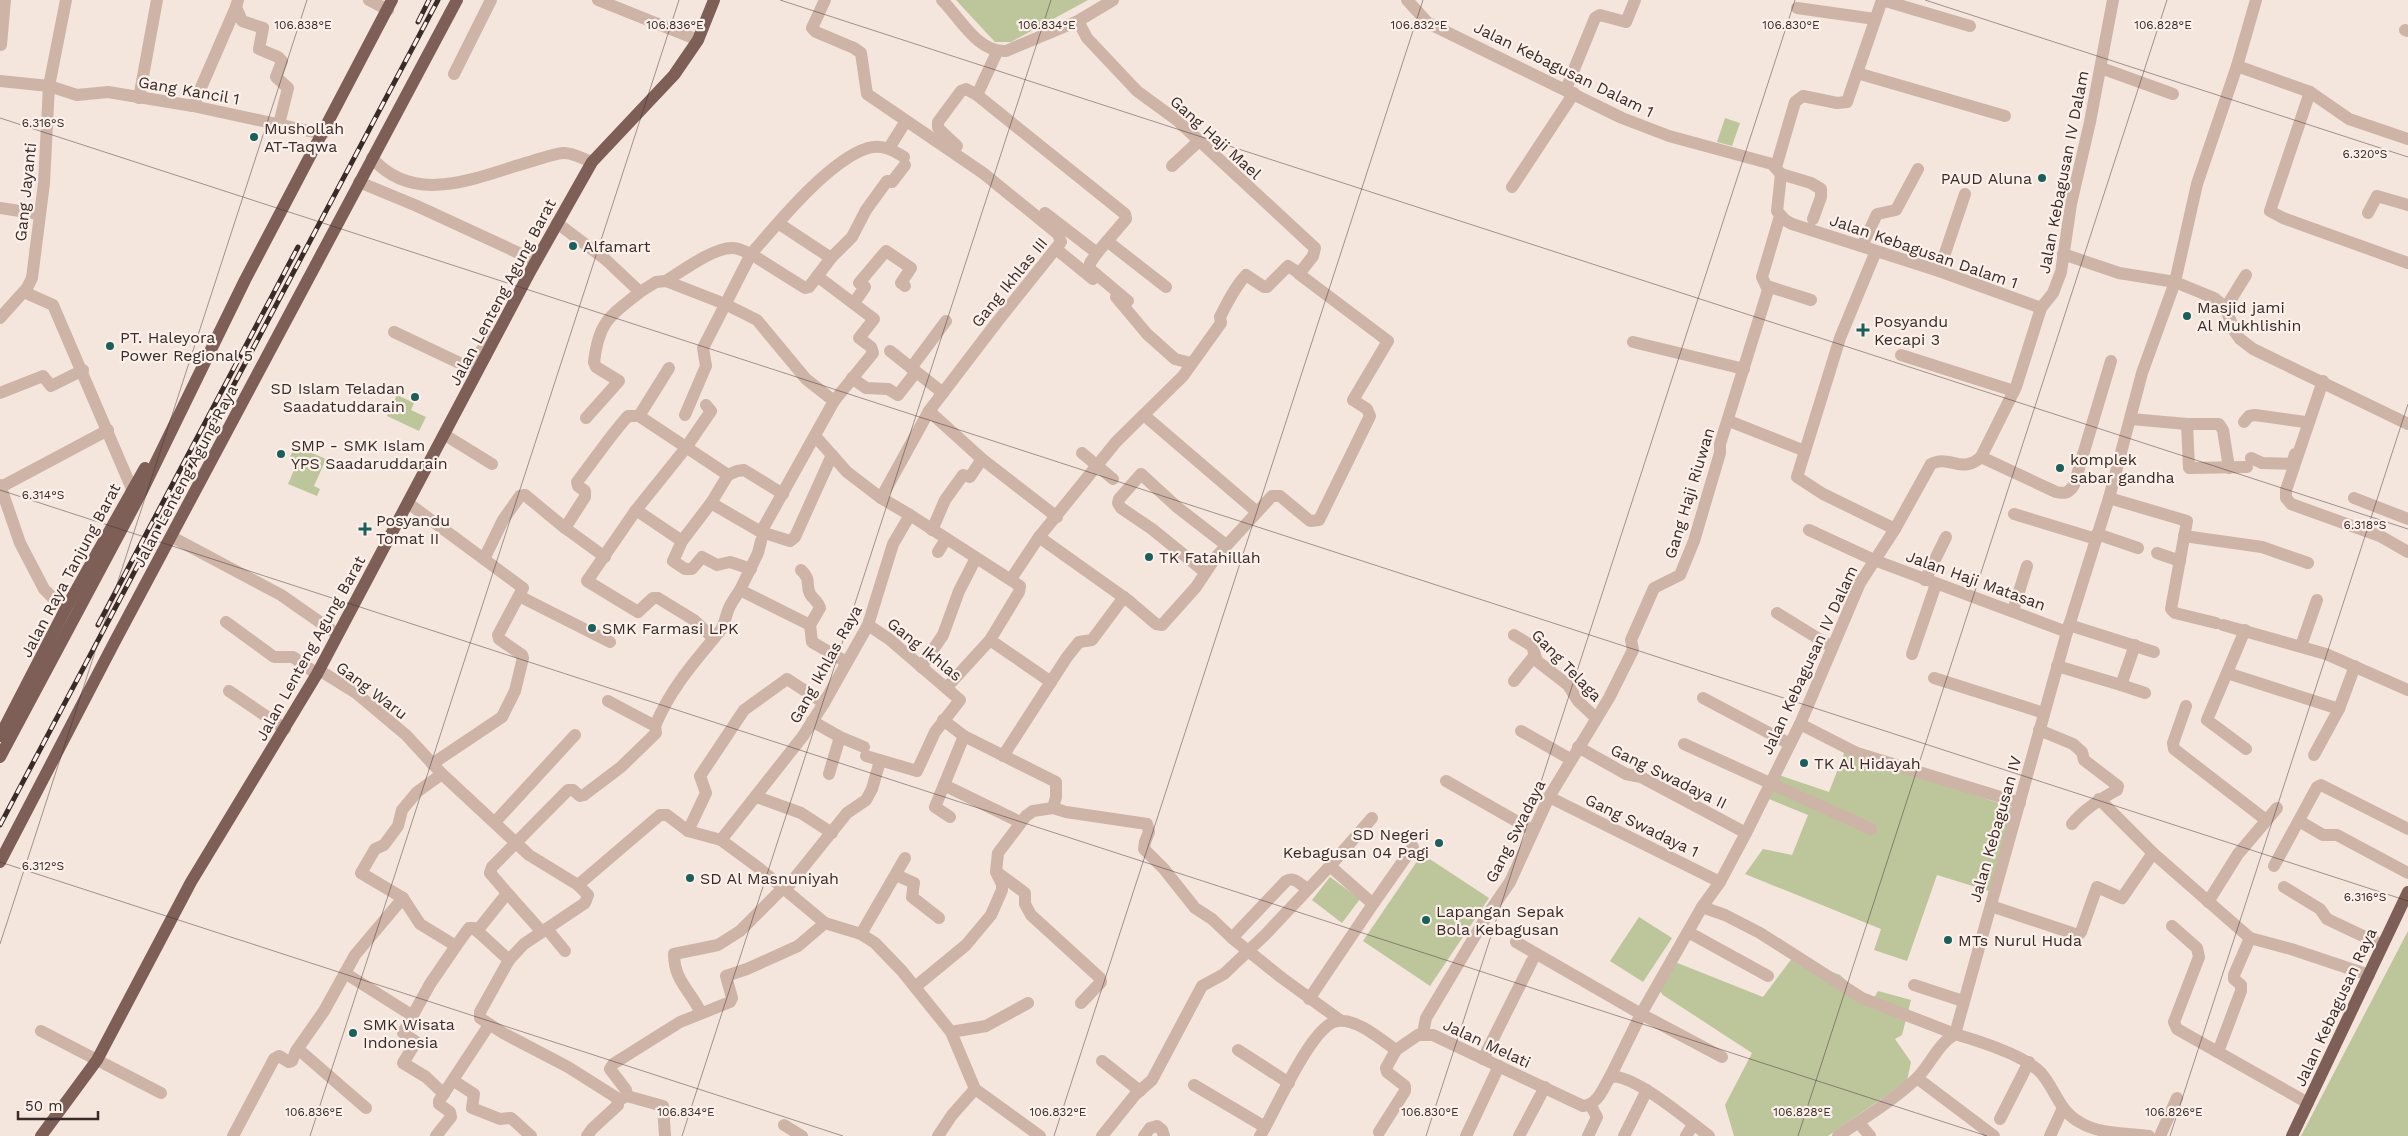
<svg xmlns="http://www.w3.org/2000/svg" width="2408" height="1136" viewBox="0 0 2408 1136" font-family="'Work Sans',sans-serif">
  <rect width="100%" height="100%" fill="#f4e5dd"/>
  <g fill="#bdc59b">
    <polygon points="956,0 1088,0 1011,42 995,42"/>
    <polygon points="1725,118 1740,123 1732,146 1717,142"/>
    <polygon points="397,395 414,403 411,410 426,417 419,431 387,416"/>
    <polygon points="295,446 326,459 314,486 320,489 317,496 288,484 297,463 289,459"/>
    <polygon points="1845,751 2013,808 1989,891 1937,875 1907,961 1874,950 1881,929 1745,874 1763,849 1792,855 1808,815 1764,797 1776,774 1829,792"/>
    <polygon points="1422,854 1489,898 1430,986 1363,941"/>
    <polygon points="1330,877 1360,899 1342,923 1312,900"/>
    <polygon points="1639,917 1672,938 1643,982 1610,961"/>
    <polygon points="2408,931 2408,1136 2301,1136"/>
    <polygon points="1793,957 1840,975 1871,1003 1878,991 1911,1000 1902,1035 1895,1039 1911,1062 1907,1081 1828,1136 1734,1136 1725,1105 1752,1053 1663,995 1658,989 1675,962 1763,997"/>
  </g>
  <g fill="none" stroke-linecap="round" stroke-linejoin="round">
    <g stroke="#ceb3a7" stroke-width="12">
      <polyline points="238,0 236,7 242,21 263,28 259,49 278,57 282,61 276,77 288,88 279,124"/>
      <polyline points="369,0 388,10"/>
      <polyline points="598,0 698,40"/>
      <polyline points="825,0 812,28 816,32 854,48 861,53 867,94 983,173 1058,234 1061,242 997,322 929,411 881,498"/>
      <path d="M942,0C960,18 978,53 1006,51L1078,21L1113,0"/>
      <polyline points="1407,0 1428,23 1622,118 1669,136 1772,164 1781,174 1777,211 1785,220 1792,224 1939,271 2041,308"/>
      <polyline points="1882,0 1970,26"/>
      <polyline points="1797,8 1875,19"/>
      <polyline points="2405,30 2408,31"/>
      <polyline points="1,45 5,0"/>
      <polyline points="2237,66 2310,92 2349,119 2408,139"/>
      <polyline points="2101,68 2173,94"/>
      <polyline points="1857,73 2005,116"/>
      <polyline points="454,74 491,0"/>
      <polyline points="0,81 49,86 77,95 108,92 193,106 323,134"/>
      <polyline points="1566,89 1595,18 1600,15 1626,22 1635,0"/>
      <polyline points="2310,92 2270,211 2283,218 2408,263"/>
      <polyline points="977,95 997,52"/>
      <polyline points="139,98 157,0"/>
      <polyline points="193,106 236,7"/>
      <polyline points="957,146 938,128 938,122 961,91 966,89 977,95 1125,214 1126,219 1097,253"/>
      <polyline points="889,148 906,121"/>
      <path d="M372,158C415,207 477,177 529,162C540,159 552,154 563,153C572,152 583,159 592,162"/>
      <polyline points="1172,166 1199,141"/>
      <polyline points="1776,167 1795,102 1803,96 1837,103 1847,102 1882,0"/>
      <polyline points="1781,174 1811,183 1821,189 1821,197 1813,219"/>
      <polyline points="359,182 417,206 536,261"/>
      <polyline points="1512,187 1574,93"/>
      <polyline points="0,208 39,214"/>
      <polyline points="1045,213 1097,253 1090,263 1090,269 1128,301"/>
      <polyline points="2368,213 2377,196 2408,205"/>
      <polyline points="557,223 605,259 640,292 656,282 666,281 725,304 757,320 806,379 834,401 761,532"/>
      <polyline points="778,223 831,258"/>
      <polyline points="1107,241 1166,287"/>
      <polyline points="1862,246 1877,214 1896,210 1918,169"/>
      <polyline points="1056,249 1093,279"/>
      <polyline points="1876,251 1840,338 1797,477 1823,494 1895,529"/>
      <polyline points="2063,254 2119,273 2175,282 2214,298 2225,307 2235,332 2240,339 2253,349 2408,424"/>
      <polyline points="1939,271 1965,194"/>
      <polyline points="817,276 874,319 859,338 871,347 873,353 834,401"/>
      <path d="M666,281C682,271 714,247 733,248C739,248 745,252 751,254C778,223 829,160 868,148C881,144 893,150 904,157"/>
      <polyline points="1767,286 1811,300"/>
      <polyline points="24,292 53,305 132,489"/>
      <polyline points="1116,297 1147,334 1175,359 1191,363"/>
      <polyline points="854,303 865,287 859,283 886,251 911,268 901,283 905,286"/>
      <polyline points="2225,309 2246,275"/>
      <polyline points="0,318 27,288 32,278 44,183 49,86 66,0"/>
      <polyline points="394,332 468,367 492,337"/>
      <polyline points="1633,342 1744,369"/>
      <polyline points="890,351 943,393"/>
      <polyline points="1901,355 2014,391"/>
      <polyline points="911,368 946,321"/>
      <polyline points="852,378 866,388 888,389 898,395 916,372"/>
      <polyline points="2323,381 2286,490 2286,498 2291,504 2380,536 2408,552"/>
      <polyline points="0,393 43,376 51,386 83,370"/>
      <polyline points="706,405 711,411 685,449 636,510 587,581 638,612 653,598 658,598 694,620 712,637"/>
      <polyline points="929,411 982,459 1057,517"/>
      <polyline points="685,415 706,366 703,348 751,254 805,288 809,287 831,258 852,237 866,210 887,181 892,182 905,165"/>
      <polyline points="639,416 728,475 711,503 682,541 673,561 685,569 692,569 702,557 717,565 730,562 751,569"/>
      <polyline points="1145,416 1257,512"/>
      <path d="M586,418L619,381L596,367L594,362C599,321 609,317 640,292"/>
      <polyline points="2131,419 2187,424 2219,424 2223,430 2229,468"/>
      <polyline points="1729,421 1805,451"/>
      <polyline points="2244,422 2249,416 2255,415 2305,422"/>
      <polyline points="2187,424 2189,468 2247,467"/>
      <polyline points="445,435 492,464"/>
      <polyline points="815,436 847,472 881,498 910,515 1020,586 1019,592 990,640 947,687"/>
      <polyline points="1082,453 1113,479"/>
      <path d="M1981,457L2056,492C2065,494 2069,493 2074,485L2111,361"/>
      <polyline points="2251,458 2262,463 2292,464 2295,454"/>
      <polyline points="728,475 737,471 744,470 783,494"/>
      <polyline points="0,485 20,543 44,589 65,610"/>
      <polyline points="1,487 108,430"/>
      <polyline points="2109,498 2187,521 2171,609 2175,613 2216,623"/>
      <polyline points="2354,498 2408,519"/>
      <polyline points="408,503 523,588 498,635 499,639 522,655 523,658 515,691 502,717 432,764"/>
      <polyline points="711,503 761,532 790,541 795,537 832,455"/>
      <polyline points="636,510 682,541"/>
      <polyline points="2014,514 2096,539"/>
      <path d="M565,528L585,497V491L578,486L577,482C595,459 609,437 628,416H639L669,368"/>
      <polyline points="932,530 945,500 963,475 970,477 982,459"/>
      <polyline points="1809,530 1874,560 2067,632"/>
      <polyline points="2097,534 2138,548"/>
      <polyline points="2184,536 2262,547 2308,563"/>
      <polyline points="172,537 281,595 337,634"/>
      <polyline points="1039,537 1129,601 1156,624 1162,625 1196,587 1216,557 1272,496 1280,496 1310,521 1319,520 1370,416 1367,409 1353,400 1388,341 1299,274 1313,256 1315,248 1178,121 1137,91 1087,38 1078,21"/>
      <polyline points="761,541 758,553 740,590 810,625"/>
      <polyline points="938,552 946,539"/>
      <polyline points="2157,553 2180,561"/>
      <polyline points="484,559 503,520 520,496 525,495 565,528 605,557"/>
      <path d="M801,570C812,580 805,584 810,594C813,599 818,601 820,608L810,625L812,642L846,662"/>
      <polyline points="1205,572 1152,529 1121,508 1118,503 1119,499 1141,474 1177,507 1226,545"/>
      <path d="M1011,579L1039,537L1116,442L1183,376L1221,323L1220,317C1227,303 1235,287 1246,275L1264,287H1267L1288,266L1299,273"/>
      <polyline points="1925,580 1946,537"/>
      <polyline points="519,596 610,642"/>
      <polyline points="2013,611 2027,566"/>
      <polyline points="1777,613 1832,647"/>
      <polyline points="226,622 274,657 293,657 317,674"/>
      <polyline points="2069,625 2154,652"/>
      <polyline points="2223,625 2326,654 2408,690"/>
      <polyline points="2245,630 2207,720 2246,749"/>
      <polyline points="1514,635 1532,646 1537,661 1568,685 1578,701 1596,718"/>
      <polyline points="990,640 1051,682"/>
      <polyline points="2301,646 2317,600"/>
      <polyline points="1912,654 1936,584"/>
      <polyline points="2057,666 2121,685 2135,645"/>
      <polyline points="921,667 943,635 959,591 976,558"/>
      <polyline points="319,670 356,693 406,735 442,774 529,855 578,885 588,895 585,903 524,944 509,960"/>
      <polyline points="2227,673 2339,709"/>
      <polyline points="1934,678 2044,713"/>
      <polyline points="1514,681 1535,655"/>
      <polyline points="2121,685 2145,693"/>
      <polyline points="229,691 285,729"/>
      <polyline points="1703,698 1790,744"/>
      <polyline points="2186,706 2173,743 2174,749 2266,820"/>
      <polyline points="943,720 964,736 1056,782 1056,797 1053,808"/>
      <polyline points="812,721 840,737 864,747"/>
      <polyline points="1800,724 1857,753 2020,803"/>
      <path d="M655,726C670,689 695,661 720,631C725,625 726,613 730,606C733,600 737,595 740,590"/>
      <path d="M2039,730L2073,744L2082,752L2084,760L2118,786L2117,790C2100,799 2084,809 2072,824"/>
      <polyline points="1521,731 1570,759"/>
      <polyline points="1684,744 1871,829"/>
      <polyline points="1578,747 1626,774 1641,777 1746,833"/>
      <polyline points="2314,755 2339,709 2355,666"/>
      <polyline points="866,756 917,771 935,732 960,700 889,639 868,625"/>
      <polyline points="1003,756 1067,657 1079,642 1092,640 1124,597"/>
      <polyline points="442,774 417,792 402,810 398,826 384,845 375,849 361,873 403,898 420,924 456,946 469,928 474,928 509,960 480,1012 480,1018 503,1033 568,1067 617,1098 618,1105 592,1129 587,1136"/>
      <polyline points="829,774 840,737"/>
      <polyline points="1446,781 1532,830"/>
      <polyline points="944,785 1020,822"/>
      <polyline points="757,797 801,813 832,833"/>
      <polyline points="1549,797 1720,882"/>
      <polyline points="2099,799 2153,853 2250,938 2291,949 2369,975"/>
      <polyline points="950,817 935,807 964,736"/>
      <polyline points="2299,821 2323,835 2337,835 2408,873"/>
      <polyline points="495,822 575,735"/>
      <polyline points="688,831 706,793 700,776 744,710 787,679 824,703"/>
      <polyline points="721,840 803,736 824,703 868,625 893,544 910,515"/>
      <polyline points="2274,866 2317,787 2321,785 2408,829"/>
      <polyline points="998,873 1025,893 1025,904 1031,915 1100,978 1101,982 1081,1003"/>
      <polyline points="896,875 914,883 912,897 939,918"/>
      <polyline points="578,885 660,815 667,815 688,831 721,840 759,868 825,923 861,934 875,943 902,971 951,1032 975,1089 1040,1136"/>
      <polyline points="2284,887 2320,909 2327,919 2382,945"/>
      <path d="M1307,889C1300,884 1294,876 1286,881L1232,938L1282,978L1340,1020"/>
      <polyline points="785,890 847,813 866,800 872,789 880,761"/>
      <polyline points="509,895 490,873 492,867 568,790 573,790 580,796 584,795 621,767 656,733 655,726 608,701"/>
      <polyline points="2208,902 2238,854 2277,808"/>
      <polyline points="1373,904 1413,847"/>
      <polyline points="1991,906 2078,935 2081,932 2097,887 2122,898 2153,853"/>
      <polyline points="1702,907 1725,915 1760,933 1862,998 1955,1034 2067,632 2109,498 2142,373 2175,282 2197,184 2237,66 2256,0"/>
      <polyline points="2172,926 2197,948 2199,957 2174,1022 2177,1029 2308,1103"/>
      <polyline points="547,929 565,951"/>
      <polyline points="477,931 505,896 509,895 542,932"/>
      <polyline points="1688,932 1768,976"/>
      <polyline points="861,934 905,858"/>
      <polyline points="1516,942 1641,1014 1722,1057"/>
      <polyline points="345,973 413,1016"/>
      <polyline points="1914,985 1963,1001"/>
      <polyline points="915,987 966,945 991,915 1002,890 1002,884 996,872 998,853 1026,816 1033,811 1053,808 1066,812 1147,824 1149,832 1145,842 1144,849 1164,869 1195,908 1212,919 1232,938"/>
      <polyline points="1309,999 1373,904 1330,866"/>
      <path d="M701,1013C691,991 674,981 674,954L718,945L740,931L783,888"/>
      <polyline points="41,1031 161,1093"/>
      <polyline points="951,1032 986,1026 1028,1003"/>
      <polyline points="1423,1033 1426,1018 1488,914 1510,882 1549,797 1609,698 1633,650 1631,640 1654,588 1680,575 1694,541 1720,453 1720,444 1768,290 1762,277 1780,216"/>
      <polyline points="298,1049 366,1108"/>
      <polyline points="1238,1050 1289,1083"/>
      <polyline points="2218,1052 2241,991 2241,985 2234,979 2234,975 2250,938"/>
      <polyline points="1483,1059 1532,961"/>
      <polyline points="1102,1061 1140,1091"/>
      <path d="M1610,1077L1641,1014L1702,907L1720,882L1746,833L1800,724L1860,583L1895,529L1931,464C1950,454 1961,475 1981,457L2016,387L2041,308L2053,293L2061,272L2071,204L2090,122L2113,0"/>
      <polyline points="1917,1078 1994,1136"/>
      <polyline points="454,1081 474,1094 472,1108 500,1119 511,1118 531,1136"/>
      <polyline points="1194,1085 1265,1127"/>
      <polyline points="444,1094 426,1077 403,1063 416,1042 403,1033 430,984 456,946"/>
      <polyline points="627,1096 626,1090 610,1069 613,1064 680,1022 730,1002 732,998 726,976 747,969 798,946 825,923"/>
      <polyline points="621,1099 627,1096 663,1106 665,1136"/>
      <polyline points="2000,1119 2029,1062"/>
      <polyline points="1859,1123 1870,1136"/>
      <polyline points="784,1125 802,1136"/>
      <polyline points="1379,1132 1405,1091 1405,1086 1387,1072 1386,1068 1396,1050"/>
      <polyline points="233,1136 274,1059 279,1056 289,1062 292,1061 296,1051 324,1011 355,955 403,898"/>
      <polyline points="436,1136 451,1117 450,1112 439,1104 439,1101 489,1025"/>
      <polyline points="938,1136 952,1115 975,1089"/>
      <polyline points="1102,1136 1135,1095 1152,1080 1202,986 1224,974 1266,934 1330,866 1372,818"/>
      <polyline points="1144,1136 1150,1128 1157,1126 1162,1130 1164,1136"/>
      <path d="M1260,1136C1275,1112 1312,1023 1338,1021C1358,1019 1380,1039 1396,1050L1418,1035H1433L1583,1106C1598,1105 1603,1088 1610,1077C1632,1072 1690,1122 1709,1136"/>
      <polyline points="1466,1136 1499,1066"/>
      <polyline points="1519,1136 1545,1087"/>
      <polyline points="1588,1136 1597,1117 1591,1106"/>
      <polyline points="1624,1136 1647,1090"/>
      <polyline points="1686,1136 1693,1125"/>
      <path d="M1838,1136C1864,1118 1894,1100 1917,1078C1930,1065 1938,1044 1955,1034C1979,1041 2025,1055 2041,1073C2056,1090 2059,1112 2081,1123C2099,1134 2128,1133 2149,1136"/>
      <polyline points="2050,1136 2063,1108"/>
      <polyline points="2160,1136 2177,1098"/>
    </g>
    <g stroke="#7d5f58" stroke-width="12">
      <polyline points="0,736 65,610 145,468"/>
      <polyline points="0,757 141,493 245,280 392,0"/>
      <polyline points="0,862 114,643 457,0"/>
      <polyline points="41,1136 97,1060 191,882 317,674 531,270 592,162 674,75 698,40 714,0"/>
      <polyline points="2292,1136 2408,892"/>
    </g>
    <g stroke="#3a2b28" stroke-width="5">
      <g id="rail">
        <polyline points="418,22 429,0"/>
        <polyline points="98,625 298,247"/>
        <polyline points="0,825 438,0"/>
      </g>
    </g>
    <use href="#rail" stroke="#fbf0ea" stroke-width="3" stroke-dasharray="9" stroke-linecap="butt"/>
  </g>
  <path fill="none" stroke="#3a2b28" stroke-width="1" stroke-opacity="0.45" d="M780,0L2408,529M1925,0L2408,157M0,118L2408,901M0,490L1987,1136M0,862L843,1136M0,944L307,0M310,1136L679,0M682,1136L1051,0M1054,1136L1423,0M1426,1136L1795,0M1798,1136L2167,0M2170,1136L2408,404"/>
  <g fill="#1a5f59" stroke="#fbf0ea" stroke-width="2">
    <circle cx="254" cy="137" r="5"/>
    <circle cx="2042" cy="178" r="5"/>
    <circle cx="573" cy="246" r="5"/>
    <circle cx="2187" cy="316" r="5"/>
    <path d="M1860.5 322.5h5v5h5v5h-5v5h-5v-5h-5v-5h5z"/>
    <circle cx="110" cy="346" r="5"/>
    <circle cx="415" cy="397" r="5"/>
    <circle cx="281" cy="454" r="5"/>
    <circle cx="2060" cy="468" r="5"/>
    <path d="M362.5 521.5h5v5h5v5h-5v5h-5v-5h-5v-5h5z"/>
    <circle cx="1149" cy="557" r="5"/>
    <circle cx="592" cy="628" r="5"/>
    <circle cx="1804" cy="763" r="5"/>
    <circle cx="1439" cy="843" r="5"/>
    <circle cx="690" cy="878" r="5"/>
    <circle cx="1426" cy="920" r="5"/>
    <circle cx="1948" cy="940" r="5"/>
    <circle cx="353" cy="1033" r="5"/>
  </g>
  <g text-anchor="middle" stroke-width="4.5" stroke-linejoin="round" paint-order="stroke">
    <g font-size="16" fill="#3a2b28" stroke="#fbf0ea">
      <text transform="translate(1564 69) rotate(26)" y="6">Jalan Kebagusan Dalam 1</text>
      <text transform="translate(189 90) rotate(10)" y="6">Gang Kancil 1</text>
      <text transform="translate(1216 137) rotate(42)" y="6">Gang Haji Mael</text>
      <text transform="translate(2063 172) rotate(-79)" y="6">Jalan Kebagusan IV Dalam</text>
      <text transform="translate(25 192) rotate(-84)" y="6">Gang Jayanti</text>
      <text transform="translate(1924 251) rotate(19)" y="6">Jalan Kebagusan Dalam 1</text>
      <text transform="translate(1009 282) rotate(-51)" y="6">Gang Ikhlas III</text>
      <text transform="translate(502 292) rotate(-62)" y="6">Jalan Lenteng Agung Barat</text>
      <text transform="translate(185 476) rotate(-62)" y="6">Jalan Lenteng Agung Raya</text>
      <text transform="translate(1689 493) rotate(-73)" y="6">Gang Haji Riuwan</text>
      <text transform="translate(70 570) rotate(-62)" y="6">Jalan Raya Tanjung Barat</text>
      <text transform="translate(1976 580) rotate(20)" y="6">Jalan Haji Matasan</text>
      <text transform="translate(310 648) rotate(-61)" y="6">Jalan Lenteng Agung Barat</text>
      <text transform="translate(925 649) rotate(39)" y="6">Gang Ikhlas</text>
      <text transform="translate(1809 660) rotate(-65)" y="6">Jalan Kebagusan IV Dalam</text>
      <text transform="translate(825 664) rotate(-61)" y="6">Gang Ikhlas Raya</text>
      <text transform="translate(1567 665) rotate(46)" y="6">Gang Telaga</text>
      <text transform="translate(372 690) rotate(37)" y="6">Gang Waru</text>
      <text transform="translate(1669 776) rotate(26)" y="6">Gang Swadaya II</text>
      <text transform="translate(1642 825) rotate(26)" y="6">Gang Swadaya 1</text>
      <text transform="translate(1995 829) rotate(-74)" y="6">Jalan Kebagusan IV</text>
      <text transform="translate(1515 831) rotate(-63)" y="6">Gang Swadaya</text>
      <text transform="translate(2335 1007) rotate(-65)" y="6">Jalan Kebagusan Raya</text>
      <text transform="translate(1487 1043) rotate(25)" y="6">Jalan Melati</text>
    </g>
    <g font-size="16" fill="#3a2b28" stroke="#fbf0ea" text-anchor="start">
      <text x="264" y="134">Mushollah<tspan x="264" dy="18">AT-Taqwa</tspan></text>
      <text x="2032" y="184" text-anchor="end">PAUD Aluna</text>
      <text x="583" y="252">Alfamart</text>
      <text x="2197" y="313">Masjid jami<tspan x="2197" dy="18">Al Mukhlishin</tspan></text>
      <text x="1874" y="327">Posyandu<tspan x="1874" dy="18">Kecapi 3</tspan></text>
      <text x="120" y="343">PT. Haleyora<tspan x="120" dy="18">Power Regional 5</tspan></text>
      <text x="405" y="394" text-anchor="end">SD Islam Teladan<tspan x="405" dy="18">Saadatuddarain</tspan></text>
      <text x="291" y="451">SMP - SMK Islam<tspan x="291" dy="18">YPS Saadaruddarain</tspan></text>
      <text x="2070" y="465">komplek<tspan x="2070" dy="18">sabar gandha</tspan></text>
      <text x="376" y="526">Posyandu<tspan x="376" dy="18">Tomat II</tspan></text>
      <text x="1159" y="563">TK Fatahillah</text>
      <text x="602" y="634">SMK Farmasi LPK</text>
      <text x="1814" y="769">TK Al Hidayah</text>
      <text x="1429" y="840" text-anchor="end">SD Negeri<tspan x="1429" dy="18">Kebagusan 04 Pagi</tspan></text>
      <text x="700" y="884">SD Al Masnuniyah</text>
      <text x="1436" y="917">Lapangan Sepak<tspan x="1436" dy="18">Bola Kebagusan</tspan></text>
      <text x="1958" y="946">MTs Nurul Huda</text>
      <text x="363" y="1030">SMK Wisata<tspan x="363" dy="18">Indonesia</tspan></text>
    </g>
  </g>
  <g font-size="12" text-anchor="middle" fill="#3a2b28" stroke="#fbf0ea" stroke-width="4.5" stroke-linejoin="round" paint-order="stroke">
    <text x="303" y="29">106.838°E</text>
    <text x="675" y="29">106.836°E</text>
    <text x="1047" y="29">106.834°E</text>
    <text x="1419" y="29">106.832°E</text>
    <text x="1791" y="29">106.830°E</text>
    <text x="2163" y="29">106.828°E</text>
    <text x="43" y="127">6.316°S</text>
    <text x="2365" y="158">6.320°S</text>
    <text x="43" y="499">6.314°S</text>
    <text x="2365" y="529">6.318°S</text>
    <text x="43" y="870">6.312°S</text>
    <text x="2365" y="901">6.316°S</text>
    <text x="314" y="1116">106.836°E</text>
    <text x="686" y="1116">106.834°E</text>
    <text x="1058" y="1116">106.832°E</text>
    <text x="1430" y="1116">106.830°E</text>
    <text x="1802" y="1116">106.828°E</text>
    <text x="2174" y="1116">106.826°E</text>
  </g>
  <path d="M18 1111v8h80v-8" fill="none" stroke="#3a2b28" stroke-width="2.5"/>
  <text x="25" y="1111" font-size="15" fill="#3a2b28" stroke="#fbf0ea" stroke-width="4" paint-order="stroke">50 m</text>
</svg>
